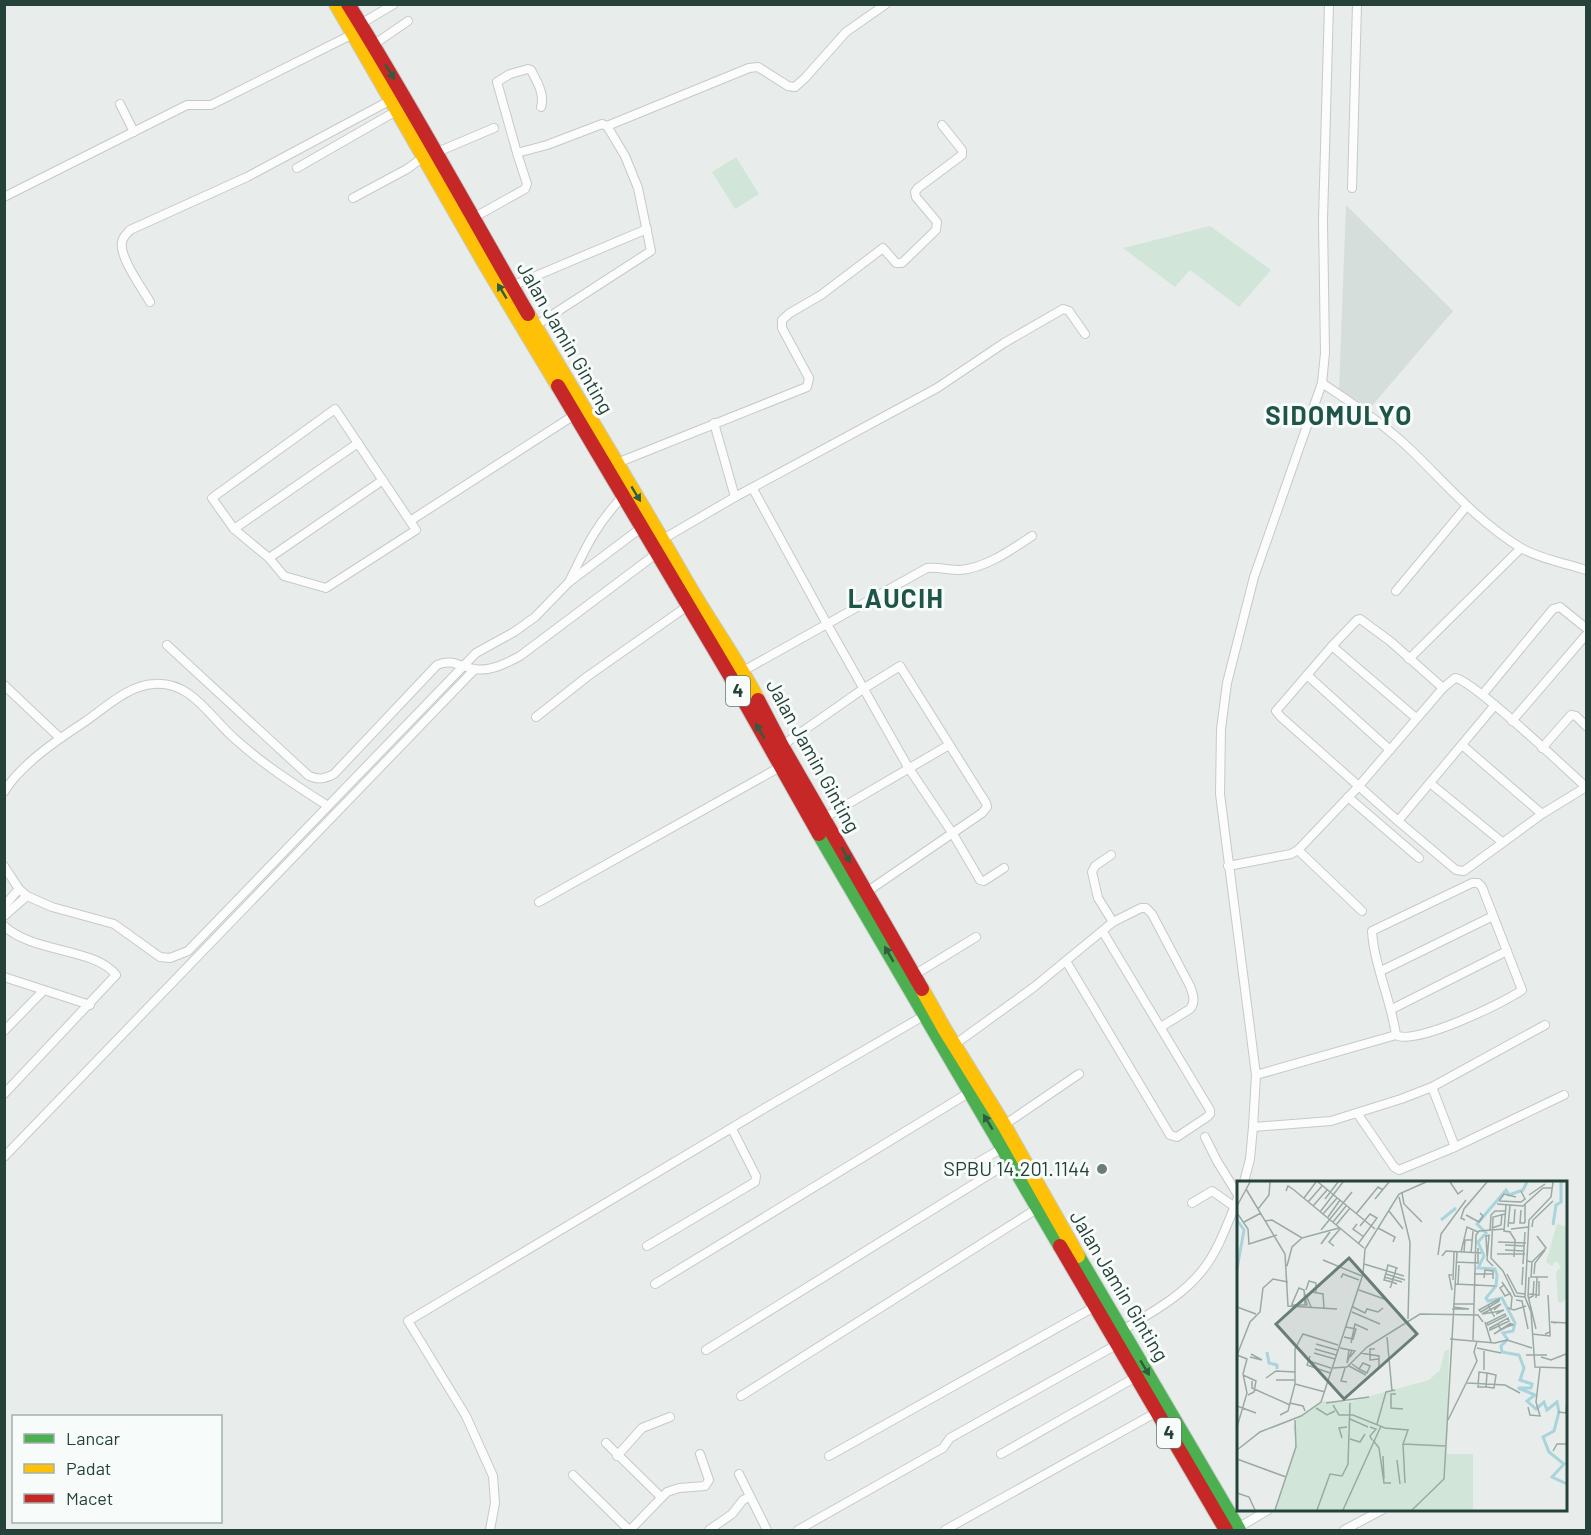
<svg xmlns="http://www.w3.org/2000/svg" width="1591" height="1535" viewBox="0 0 1591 1535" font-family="Barlow,sans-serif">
  <rect width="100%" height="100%" fill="#e8edeb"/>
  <polygon fill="#d6dedb" points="1346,205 1453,311 1370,408 1339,389"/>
  <g fill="#d1e6d8">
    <polygon points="736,157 759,194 735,209 712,172"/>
    <polygon points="1210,226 1271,270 1239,307 1190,270 1175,287 1123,248"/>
  </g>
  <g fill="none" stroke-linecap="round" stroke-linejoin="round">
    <g stroke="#c5cac8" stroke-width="10">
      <g id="street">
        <polyline points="359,25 394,4"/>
        <polyline points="373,45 408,21"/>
        <polyline points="120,104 134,132"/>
        <polyline points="435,153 494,128"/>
        <path d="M517,153L497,82L510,74L528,69L531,70C537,82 545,94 541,107"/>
        <polyline points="297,168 398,110"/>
        <polyline points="1352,188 1357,4"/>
        <polyline points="4,197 187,105 211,105 353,34"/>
        <polyline points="353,198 407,169 425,156"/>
        <polyline points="473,218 525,189 527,184 517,153 547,145 602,124 607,126 749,68 758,67 788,86 795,87 805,78 846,32 886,4"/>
        <polyline points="512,286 647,229"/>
        <path d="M150,302C142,288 119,257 122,242C123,236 127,234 130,230L247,177L391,100"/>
        <polyline points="535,326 651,251 638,188 625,156 607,126"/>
        <path d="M1322,383C1353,404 1384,424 1411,450C1447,485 1477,521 1521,548C1540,559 1565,563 1586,570"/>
        <polygon points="335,409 416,530 326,588 284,576 269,558 234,529 212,498"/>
        <polyline points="714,423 735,497"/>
        <polyline points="617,463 807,387 809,378 782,328 782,320 790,313 821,295 883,248 896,263 902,263 936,230 937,222 916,197 915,192 918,188 962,155 962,150 942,125"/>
        <polyline points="410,521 576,414"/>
        <polyline points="234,529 358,443"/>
        <polyline points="663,539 735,497 937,388 1004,343 1063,309 1069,311 1085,334"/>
        <polyline points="269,558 383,480"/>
        <path d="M570,580C587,545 596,525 623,496"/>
        <polyline points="1396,591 1466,507"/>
        <path d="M167,645L309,776C319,780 324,779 334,774L437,665C452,658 460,667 474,669C490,672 507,663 520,656L656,554"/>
        <polyline points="1332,646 1276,711 1281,717 1398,821 1495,705"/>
        <polyline points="1409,659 1521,548"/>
        <polyline points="743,671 827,624 753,489"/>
        <polyline points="1307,675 1390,750"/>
        <polyline points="4,685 60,738"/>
        <polyline points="1483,694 1553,609 1560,607 1586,628"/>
        <polyline points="536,717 588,676 689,605"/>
        <polyline points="1416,718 1332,646 1357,620 1360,619 1390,641 1443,688"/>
        <polyline points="1512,721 1586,635"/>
        <polyline points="1462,745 1542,814"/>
        <polyline points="780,747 863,689 900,666 986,803 987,807 982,813 868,891"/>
        <polyline points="1542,748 1571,715 1576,716 1586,726"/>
        <polyline points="1430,783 1502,842"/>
        <path d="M4,792C20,765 57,740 83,723C104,709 128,685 154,684C167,683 179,687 189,694C206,706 219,725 235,739C264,765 295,785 328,806"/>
        <polyline points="1348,797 1419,858"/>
        <polyline points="824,818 949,745"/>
        <polyline points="1398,821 1456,870 1464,871 1542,814 1586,787"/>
        <polyline points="1298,850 1362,911"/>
        <polyline points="1111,855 1095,866 1092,872 1098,898 1113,922"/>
        <polyline points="4,866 19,889 27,896 52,907 114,924 160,957 170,958 188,951 476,653 514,632 535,617 569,582 641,528"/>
        <path d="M1228,866L1291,854L1298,850L1358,787L1443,688L1455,678C1473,680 1566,769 1586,787"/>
        <path d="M1004,868L984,881L980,880L953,834L908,767L827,624L927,568C939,567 949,570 960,570C986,568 1011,550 1032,536"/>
        <polyline points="539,902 780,767"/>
        <polyline points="4,906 19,889"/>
        <polyline points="4,916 27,896"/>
        <path d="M4,926C33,953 96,948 116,975L4,1094"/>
        <polyline points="1066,961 1170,1135 1177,1137 1207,1117 1210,1114 1210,1110 1103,932"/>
        <polyline points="1381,971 1493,916"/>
        <polyline points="914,975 976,937"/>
        <polyline points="4,977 90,1005"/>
        <polyline points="1392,1009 1507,951"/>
        <polyline points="4,1031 43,991"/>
        <path d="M954,1045L1034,987L1113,922L1141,908H1146L1152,914L1190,986C1193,994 1196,1002 1190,1009L1161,1027"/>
        <path d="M1256,1075L1396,1035C1391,1000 1374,965 1372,931L1472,883H1478L1482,887L1522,990C1504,1003 1414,1046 1396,1035"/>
        <polyline points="1432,1087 1455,1147"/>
        <polyline points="1357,1113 1394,1167 1399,1170 1455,1147 1564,1095"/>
        <polyline points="1004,1125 1079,1074"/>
        <polyline points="1253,1127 1331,1121 1401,1099 1432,1087 1545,1025"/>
        <polyline points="1205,1137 1217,1161 1238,1195"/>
        <polyline points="4,1157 475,669"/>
        <polyline points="966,1169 1003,1148"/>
        <polyline points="1244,1182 1250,1159 1253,1127 1256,1075 1220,794 1221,729 1227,683 1254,577 1322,383 1325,353 1323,220 1329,4"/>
        <polyline points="1192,1203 1212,1191 1235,1207"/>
        <polyline points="647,1246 755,1182 756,1176 732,1129"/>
        <polyline points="655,1284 970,1092"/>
        <path d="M1120,1332C1148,1314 1180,1298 1201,1272C1218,1252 1228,1222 1238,1198"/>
        <polyline points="706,1350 1011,1161"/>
        <polyline points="741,1396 1038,1208"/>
        <polyline points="606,1443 661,1497"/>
        <polyline points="1001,1454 1136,1377"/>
        <polyline points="617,1456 642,1428 670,1417"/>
        <polyline points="829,1456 1096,1306"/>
        <polyline points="739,1474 767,1530"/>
        <polyline points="573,1475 629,1530"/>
        <polyline points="1238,1528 1268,1510"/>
        <polyline points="490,1530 495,1503 493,1476 466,1416 408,1321 765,1108 925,1015"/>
        <polyline points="630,1530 667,1492 679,1488 705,1486 709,1480 700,1454"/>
        <polyline points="709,1530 732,1514 743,1500 749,1497"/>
        <polyline points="798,1530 943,1448 950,1438 1118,1344"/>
        <polyline points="945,1530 1157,1412"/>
        <polyline points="1344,1530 1382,1510"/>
      </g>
    </g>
    <g stroke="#c3ccc9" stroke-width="16">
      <g id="fast">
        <polyline points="819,834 1060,1246"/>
        <polyline points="1078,1256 1239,1530"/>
      </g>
    </g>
    <g stroke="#c3ccc9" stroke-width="16">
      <g id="slow">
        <polyline points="336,4 485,264 558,386"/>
        <path d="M528,314C579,401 632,487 682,574C706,617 735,656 758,700"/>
        <polyline points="922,989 945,1030 1004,1125 1078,1256"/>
      </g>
    </g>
    <g stroke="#c3ccc9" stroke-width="16">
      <g id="jam">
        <path d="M348,4C411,105 468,210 528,314"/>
        <polyline points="558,386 730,676 819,834"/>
        <polyline points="758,700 782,746 922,989"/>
        <polyline points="1060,1246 1226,1530"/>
      </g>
    </g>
    <use href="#street" stroke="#fcfcfc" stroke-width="8"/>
    <use href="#fast" stroke="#4caf50" stroke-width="14"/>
    <use href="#slow" stroke="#ffc107" stroke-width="14"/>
    <use href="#jam" stroke="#c62828" stroke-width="14"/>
  </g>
  <defs><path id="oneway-solid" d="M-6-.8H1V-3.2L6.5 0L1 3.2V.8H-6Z" transform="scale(1.5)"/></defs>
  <g fill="#2e5d40">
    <use href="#oneway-solid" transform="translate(390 72) rotate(57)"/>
    <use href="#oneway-solid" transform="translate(502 291) rotate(-121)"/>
    <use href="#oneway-solid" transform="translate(636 494) rotate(59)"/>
    <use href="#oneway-solid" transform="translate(760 731) rotate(-120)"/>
    <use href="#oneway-solid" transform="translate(846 855) rotate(60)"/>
    <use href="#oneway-solid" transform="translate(889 954) rotate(-120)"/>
    <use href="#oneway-solid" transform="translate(988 1122) rotate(-121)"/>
    <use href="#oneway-solid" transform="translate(1145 1368) rotate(59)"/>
  </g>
  <circle fill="#697e78" stroke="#f7fbf9" stroke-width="2" cx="1102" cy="1169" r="6"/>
  <g text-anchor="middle" stroke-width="6" stroke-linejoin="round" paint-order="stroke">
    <g fill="#f7fbf9" stroke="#637a73" stroke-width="1.5">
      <rect x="726" y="676" width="24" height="30" rx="4.5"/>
      <rect x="1157" y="1418" width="24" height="30" rx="4.5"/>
    </g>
    <g font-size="18" font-weight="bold" fill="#24423a">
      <text x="738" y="697">4</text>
      <text x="1169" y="1439">4</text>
    </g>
    <g font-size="20" fill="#24423a" stroke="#f7fbf9">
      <text transform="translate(565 338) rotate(60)" y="7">Jalan Jamin Ginting</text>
      <text transform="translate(813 756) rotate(61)" y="7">Jalan Jamin Ginting</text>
      <text transform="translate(1119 1286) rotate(59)" y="7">Jalan Jamin Ginting</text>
    </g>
    <g font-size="20" fill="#24423a" stroke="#f7fbf9" text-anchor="end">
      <text x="1090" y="1176">SPBU 14.201.1144</text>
    </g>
    <g font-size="26" font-weight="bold" letter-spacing="1.5" fill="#1f5548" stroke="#f7fbf9">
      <text x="1339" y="425">SIDOMULYO</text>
      <text x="896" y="608">LAUCIH</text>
    </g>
  </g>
  <g transform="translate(1237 1181)">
    <rect width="330" height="330" fill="#e8edeb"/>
    <path d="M320,43L330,46V116L325,122L321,121L319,91L324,86L319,80L315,85L309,81ZM208,169H212L210,273H236V329H38L59,262L56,246L60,237L85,220L111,221L192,199L203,189Z" fill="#d1e6d8"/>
    <path fill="none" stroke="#a9d4db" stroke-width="3" d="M0,39L7,49L0,88M204,39L219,27M316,44L319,24L324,21V1M270,159L264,165L265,171L282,174L287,187L283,199L295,203L294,207H281L298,214L290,220L299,228L307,221L310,229L320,221L322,231L317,250L306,256L312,271L327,283L315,296L330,303M271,159L266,152L276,150L278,142L265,117L251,120L249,117L259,105L260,94L258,88L241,87L247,75L241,61L249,52L240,43L269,9L272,14L286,9L290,1M30,171L32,182L40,184V188"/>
    <path fill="none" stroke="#9aa9a4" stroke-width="1.5" d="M33,1L32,14L21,28L48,73L51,125L100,128M81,1L138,48M213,1L221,13L226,9M316,1L314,16L292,39L288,116L294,131L298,186L330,187M9,8L21,28M49,10L51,5L57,9L127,67M165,12L167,23L185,41M292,14L308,3M162,16L173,61L171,138M67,17L79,1M88,18L101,1M138,18L152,1M262,20L284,21L288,18L284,10M262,20L267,13L279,16M71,21L85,5M260,23L286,25L306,7H315M269,24L267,50L274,51M0,25L13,1M76,25L90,9M284,29L283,42H288M152,30L166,48M83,31L106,1M0,32L11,48L12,63L40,54M86,33L100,17M119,33L141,6L146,9M268,33L256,36L254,77L266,90L278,115L288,116M229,34L242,41L246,35L243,32M91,36L103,19M228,39L224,37L227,28L250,1M28,40L35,39L65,57L102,47M7,41L24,32M96,41L109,25M272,42H277L278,28M288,42V23M120,43L116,48L127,56M99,44L113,27M271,46L273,24M295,46L296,39L316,20M141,47L158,56L156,61M255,47L264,44L265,33M274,48L292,46M84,49L115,11M253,50L254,34L258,30H269M273,51L278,59L277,76M92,52L84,63L93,51M252,54L250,79L256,85M261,61L289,62M121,63L140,37L133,33L123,45M268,64L287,65M97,65L92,61L103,48M268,69L287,70M224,71L230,46L241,51M227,71L228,59H235M234,72L236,50M260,73H288M201,74L204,53L229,19M205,75L209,70L244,72M250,75L249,55L253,54M86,79L125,95M290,80L295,81L309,67L300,55M219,81L241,82V67M295,81L294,96H311M127,83L167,95M286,83L288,51M50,85L55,66L65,57M149,93L168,99M237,93H256M270,93L280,112L288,113M297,93L298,82L308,69M147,96L165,101M292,96L291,115L299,148M104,97L106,93L122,99M247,97L248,89L256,90V98M216,99L217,71M265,101L275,116L274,127M218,103L258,105M221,103L222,84M267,104L263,107L268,115L274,112M285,104L286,86M153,107L154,105L155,101L158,92L159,88L160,87L151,84L147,99L155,101L160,103M67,109L70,124H55V123L62,107L67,109L68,124M69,109L72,100L79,102V111M122,109L150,119M215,109L212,94H215M291,113L302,114V100M292,117L296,115L297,100M299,117L300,96M279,119L285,120L291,148M216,123H237M251,124L262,118V120L252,126L244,131L242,129L251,124L252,126L257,135H258M0,126L19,133M74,126L70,116L75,111L86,113L87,127M116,126L128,132L130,128L141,131L146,127M271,127L277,129L289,125M215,128H232L216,126M257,129L264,123L245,133L258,131M115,131L143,143M258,131L267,129L259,133M268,133L269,135L251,144L250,142ZM271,137L272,140L253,149V147ZM248,141L254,161M319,142L314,141L330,142M261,143L264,149L275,143L276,144L269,146M257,153L274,142M295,153L313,155V151M308,153L313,151L311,114M107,156L116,158L119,148L109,146M150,156L155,210M213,158L258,162L270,159L295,167M236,159L239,54L242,50L267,48M114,162L118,143L131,149M79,163L100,169M103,167L118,170L113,176M240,167L264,172M78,168L99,174M138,168H133V179L142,178M112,169L110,182L115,169M247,170V189M77,172L98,178M123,172L142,175V186M0,174L13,141L23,131L26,107L36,98L51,101M0,174L10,178L6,193L10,212L0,246M289,174H310M73,175L70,184L93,192M13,176L25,179L14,173M304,176L314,179L329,173M72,180L94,187M115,183L122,188L126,182L133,185L130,192L122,188M112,185L129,194M96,187L110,186L130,166L183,133L241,134L246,141M108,187L104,200L110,201M6,194L19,200L17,211L11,214M29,197L39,190L58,191M39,199H58M15,200V207L53,224M230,202L268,204L283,212M58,203L88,211M249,206L250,192L259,194L257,207L249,206H241L242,191L250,192M159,213H154V227L166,228M53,222L66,225L68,230M89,222L132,216M96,224L102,234H116L148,247L171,249L166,263L168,302M0,225L19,232M291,226L293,234L303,235L299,221L303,187M79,227L90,234L98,230M321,231L329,232L330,218M43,234L51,230L58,203V168L66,153L101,164M113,238L131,246M211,239L240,180L237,171L240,160M140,243L149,211L158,209M133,246L139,248L133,255L135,259M105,257L102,247L110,246M113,258L123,261L128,253M136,259L142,267L147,302H154M166,263L208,265M0,269L23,251L64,235L84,221L126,93L128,68L162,13L189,1M316,270L320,263H330M146,275L147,298M0,278L49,296M160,279L163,303M0,312L12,316L18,329M38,329L59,266L58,239M80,329L93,293L105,295L111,283L113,222M106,329L144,245M175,329L207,298L220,71"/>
    <path fill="#697e78" fill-opacity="0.15" stroke="#697e78" stroke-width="3" d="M112,77L180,153L107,218L39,143Z"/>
    <rect width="330" height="330" fill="none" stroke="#24423a" stroke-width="3"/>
  </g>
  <rect width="1591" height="1535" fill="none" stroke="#24423a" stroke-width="12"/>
  <rect x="12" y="1415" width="210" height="108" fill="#f7fbf9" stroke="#a3b1ad" stroke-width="1.5"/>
  <rect x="24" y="1434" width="30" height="9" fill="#4caf50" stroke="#a3b1ad" stroke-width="1.5"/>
  <text x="66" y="1445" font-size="18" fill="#24423a">Lancar</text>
  <rect x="24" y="1464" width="30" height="9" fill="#ffc107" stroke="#a3b1ad" stroke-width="1.5"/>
  <text x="66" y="1475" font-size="18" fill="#24423a">Padat</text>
  <rect x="24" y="1494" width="30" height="9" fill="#c62828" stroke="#a3b1ad" stroke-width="1.5"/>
  <text x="66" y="1505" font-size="18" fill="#24423a">Macet</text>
</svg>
